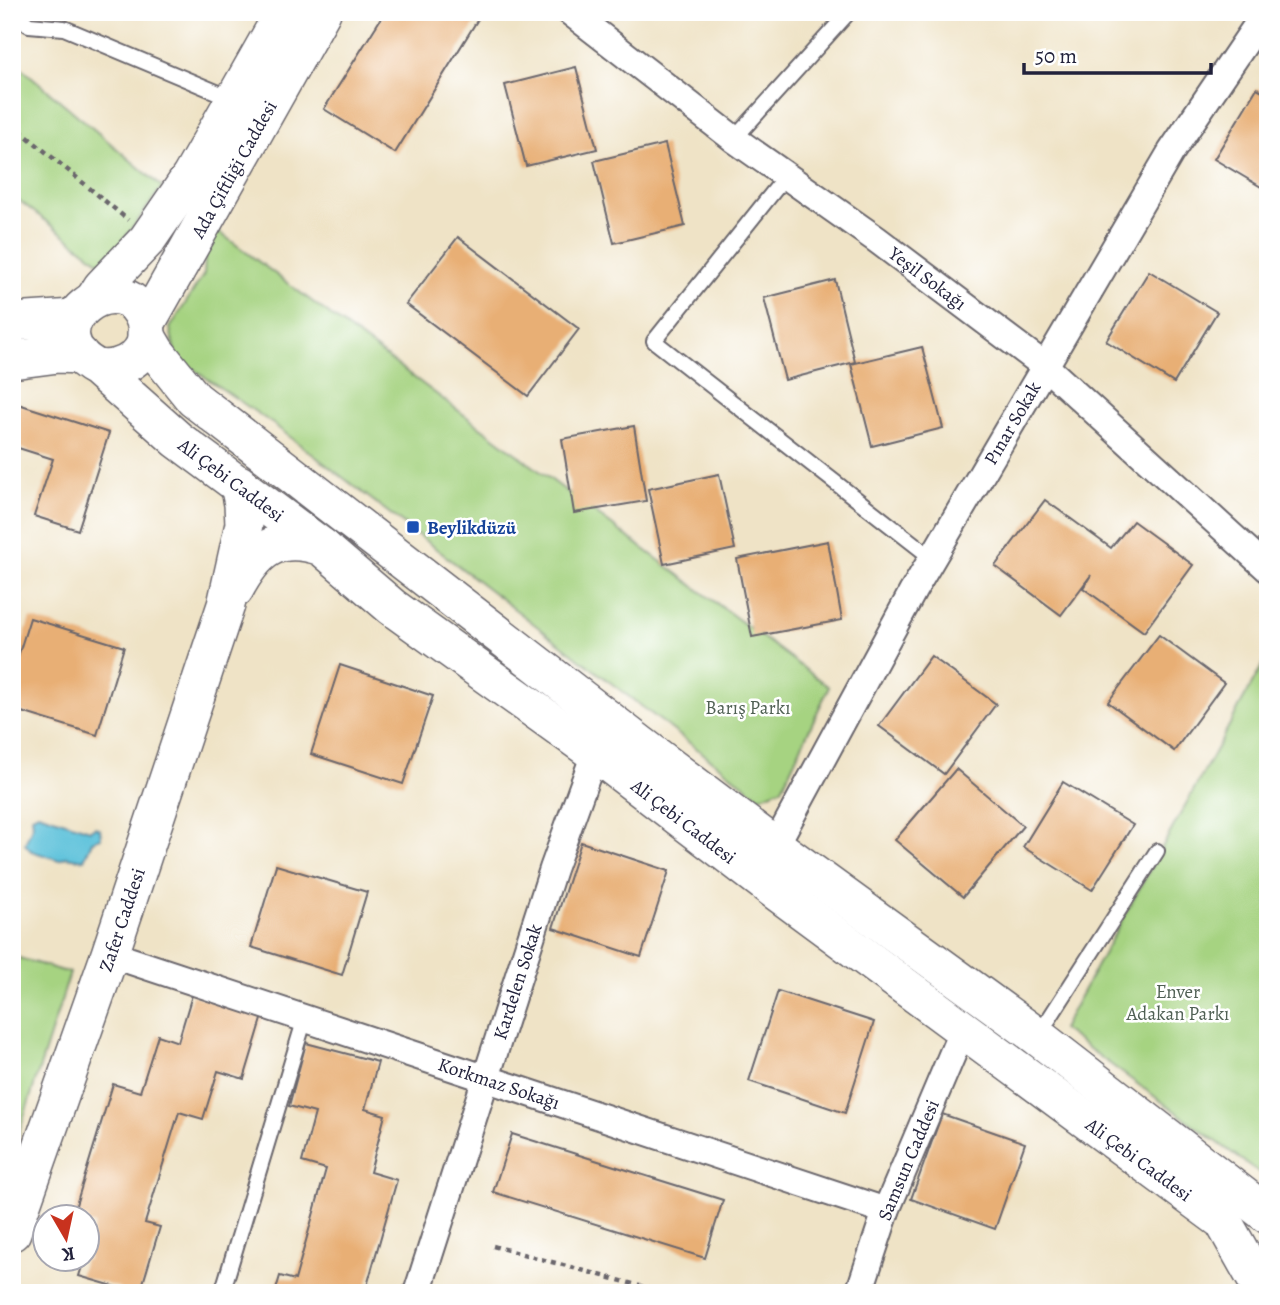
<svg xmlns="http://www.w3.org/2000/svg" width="1280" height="1305" viewBox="0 0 1280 1305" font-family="Alegreya,serif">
  <rect width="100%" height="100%" fill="#fff"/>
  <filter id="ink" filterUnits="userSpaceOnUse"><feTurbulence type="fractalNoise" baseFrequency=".0143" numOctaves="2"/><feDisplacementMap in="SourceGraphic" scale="14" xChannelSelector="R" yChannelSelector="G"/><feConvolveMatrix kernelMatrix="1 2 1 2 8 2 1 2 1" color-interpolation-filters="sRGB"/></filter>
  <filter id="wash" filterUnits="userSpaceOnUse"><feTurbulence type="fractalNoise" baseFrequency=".00686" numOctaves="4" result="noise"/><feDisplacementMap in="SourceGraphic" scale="28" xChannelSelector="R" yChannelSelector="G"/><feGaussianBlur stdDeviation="1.57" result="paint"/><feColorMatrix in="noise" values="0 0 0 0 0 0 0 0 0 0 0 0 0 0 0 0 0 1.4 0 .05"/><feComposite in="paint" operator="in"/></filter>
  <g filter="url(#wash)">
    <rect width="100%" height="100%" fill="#efe3c6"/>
    <g fill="#a6d381" stroke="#647a5e" stroke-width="2">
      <polygon points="12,60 162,187 105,266 12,195"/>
      <polygon points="207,223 829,687 782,788 760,797 273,424 176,357 170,328 204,274"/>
      <polygon points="1268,655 1268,1179 1062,1029"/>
      <polygon points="12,956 70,973 12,1155"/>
    </g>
    <polygon fill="#5cc1da" stroke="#3f728a" stroke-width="2" points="38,813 90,830 95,827 100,829 101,838 92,841 84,860 66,857 59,860 31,851 25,844 33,824 32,816"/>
    <g id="blocks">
      <g fill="#e8af75">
        <polygon points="385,12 467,12 478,19 395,153 324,109"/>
        <polygon points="576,67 597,149 526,166 505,85"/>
        <polygon points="1257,88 1268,94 1268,191 1214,159"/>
        <polygon points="665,144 685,226 614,243 594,161"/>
        <polygon points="458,237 579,329 528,396 406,304"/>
        <polygon points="1149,271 1217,312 1174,383 1106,341"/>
        <polygon points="835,280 855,362 785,380 764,298"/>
        <polygon points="922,347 943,428 872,446 851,364"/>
        <polygon points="12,402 109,433 78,530 34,516 53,459 12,446"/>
        <polygon points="634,426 646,501 574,513 562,439"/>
        <polygon points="719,474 735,549 664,564 648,489"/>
        <polygon points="1045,500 1111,548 1133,521 1193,565 1144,632 1083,588 1091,575 1061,615 995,566"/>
        <polygon points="828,541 842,620 752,637 737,559"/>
        <polygon points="30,618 124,647 97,735 12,709 12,676"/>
        <polygon points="1159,635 1224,683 1174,751 1108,702"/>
        <polygon points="931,656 996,704 944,774 879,726"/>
        <polygon points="340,665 433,696 403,784 311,754"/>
        <polygon points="956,769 1023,826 963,897 895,840"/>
        <polygon points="1063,782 1133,825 1092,890 1023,847"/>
        <polygon points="581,842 669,871 641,957 553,928"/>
        <polygon points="276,865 367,892 342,975 251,947"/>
        <polygon points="778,991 874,1022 845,1113 749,1081"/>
        <polygon points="192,995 263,1016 244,1079 218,1071 203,1119 179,1112 145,1223 160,1227 140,1293 119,1293 120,1288 79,1276 84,1260 88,1260 88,1249 95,1225 88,1223 88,1218 72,1218 113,1084 140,1092 158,1035 178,1042"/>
        <polygon points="306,1043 378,1062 365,1109 385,1115 370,1172 397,1180 365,1293 275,1293 280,1276 295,1280 326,1169 302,1162 315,1113 289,1106"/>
        <polygon points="942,1114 1025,1143 995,1229 911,1199"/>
        <polygon points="512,1134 723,1200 705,1258 493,1192"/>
      </g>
    </g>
  </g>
  <g filter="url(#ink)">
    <use href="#blocks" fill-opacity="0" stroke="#6a666c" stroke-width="2"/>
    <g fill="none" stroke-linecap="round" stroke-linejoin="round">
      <g stroke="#6a666c" stroke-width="18">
        <g id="lane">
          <polyline points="13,12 29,25 64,28 233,99"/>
          <polyline points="734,139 849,12"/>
          <polyline points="786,176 654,341 932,558"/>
          <polyline points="1038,1036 1157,851"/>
          <polyline points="222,1293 305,1018"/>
        </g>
      </g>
      <g stroke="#6a666c" stroke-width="30">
        <g id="street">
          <path id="s1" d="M570,12L734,139L876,239L1045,366L1268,569"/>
          <path id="s2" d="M775,846L913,591L1171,152L1266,12"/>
          <path id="s3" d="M110,954L886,1211"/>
          <path id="s4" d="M417,1293L553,869L595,753"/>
          <path id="s5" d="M859,1293L886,1211L963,1029"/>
        </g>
      </g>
      <g stroke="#6a666c" stroke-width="40">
        <g id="secondary">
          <polyline points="95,298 102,287 147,240 191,176 284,12"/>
          <polyline points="12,322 74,318"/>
          <path id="s6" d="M146,324L322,12"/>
          <polyline points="146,335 156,352 194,399 640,744 775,846 1038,1037 1268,1215"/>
          <polyline points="12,360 58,354 80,355"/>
          <path id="s7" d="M97,368C124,373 155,352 145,321C123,257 24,329 97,368L178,440L322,547L392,607L595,753L773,889L1223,1221L1258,1283"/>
          <path d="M235,589C256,550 276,532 322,547"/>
          <path id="s8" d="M12,1232L110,954L226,605L244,524L243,504L239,484"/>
        </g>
      </g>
      <g stroke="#6a666c" stroke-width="4.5" stroke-dasharray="5 5" stroke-linecap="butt">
        <polyline points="12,124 128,220"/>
        <polyline points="493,1246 666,1293"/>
      </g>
      <use href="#lane" stroke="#fff" stroke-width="14"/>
      <use href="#street" stroke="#fff" stroke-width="26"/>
      <use href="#secondary" stroke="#fff" stroke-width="37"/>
    </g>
  </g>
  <rect fill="#1a4fb4" stroke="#fff" stroke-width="2.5" x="406" y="520" width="14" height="14" rx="3.5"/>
  <g text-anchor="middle" stroke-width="5" stroke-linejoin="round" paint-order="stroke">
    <g font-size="19" fill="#22223b" stroke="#fff">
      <text dy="7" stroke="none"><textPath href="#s6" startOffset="178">Ada Çiftliği Caddesi</textPath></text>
      <text dy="7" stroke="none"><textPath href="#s1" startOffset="446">Yeşil Sokağı</textPath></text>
      <text dy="7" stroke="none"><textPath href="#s2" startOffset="485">Pınar Sokak</textPath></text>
      <text dy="7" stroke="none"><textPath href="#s7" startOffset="408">Ali Çebi Caddesi</textPath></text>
      <text dy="7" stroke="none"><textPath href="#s7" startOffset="975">Ali Çebi Caddesi</textPath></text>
      <text dy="7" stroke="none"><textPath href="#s8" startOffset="331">Zafer Caddesi</textPath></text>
      <text dy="7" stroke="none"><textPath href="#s4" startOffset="327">Kardelen Sokak</textPath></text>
      <text dy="7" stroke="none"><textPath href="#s3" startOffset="410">Korkmaz Sokağı</textPath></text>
      <text dy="7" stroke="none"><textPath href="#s5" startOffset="142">Samsun Caddesi</textPath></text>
      <text dy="7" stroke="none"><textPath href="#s7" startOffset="1542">Ali Çebi Caddesi</textPath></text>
    </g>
    <g font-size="19" font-weight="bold" fill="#164399" stroke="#fff" text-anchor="start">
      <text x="427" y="534">Beylikdüzü</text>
    </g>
    <g font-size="19" fill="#506054" stroke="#fff">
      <text x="748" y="714">Barış Parkı</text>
      <text x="1178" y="998">Enver<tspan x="1178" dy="22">Adakan Parkı</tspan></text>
    </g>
  </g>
  <rect width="1280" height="1305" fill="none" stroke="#fff" stroke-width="42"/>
  <g transform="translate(66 1238) rotate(171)"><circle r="33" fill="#ffffff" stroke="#a7a7b1" stroke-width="2"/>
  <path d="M0-5L12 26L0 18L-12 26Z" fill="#c8321e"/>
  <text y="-10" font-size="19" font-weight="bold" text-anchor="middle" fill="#22223b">K</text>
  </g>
  <path d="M1024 63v10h187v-10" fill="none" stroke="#22223b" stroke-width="3.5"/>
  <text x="1035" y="63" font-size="21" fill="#22223b" stroke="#ffffff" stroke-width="5" paint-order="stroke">50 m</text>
</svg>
